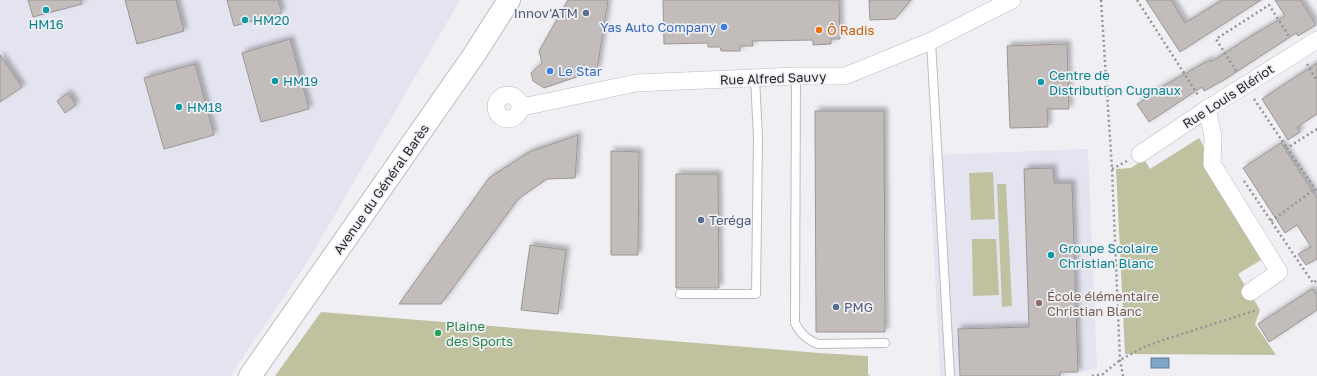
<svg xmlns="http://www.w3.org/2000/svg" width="1317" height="376" viewBox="0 0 1317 376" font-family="'Golos Text',sans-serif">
  <defs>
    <filter id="shadow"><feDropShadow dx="3.5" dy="-3.5" stdDeviation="2" flood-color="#0004"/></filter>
  </defs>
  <rect width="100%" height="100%" fill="#efeff4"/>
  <g fill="#e3e4f0">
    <polygon points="0,0 460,0 305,266 230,376 0,376"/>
    <polygon points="1088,149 1097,368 1066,376 940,376 929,155"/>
  </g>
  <g fill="#c0c29f">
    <path d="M1199,138C1209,153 1209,171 1216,187L1262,258L1261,260L1238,274L1260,310L1255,324L1276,355L1125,354L1116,169L1131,168L1144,159L1150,169Z"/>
    <polygon points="993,172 995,219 971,220 969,173"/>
    <polygon points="997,184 1006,184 1012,306 1002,307"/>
    <polygon points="972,239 996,239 999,295 973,296"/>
    <polygon points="321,312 819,353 868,356 868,374 870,376 275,376"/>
  </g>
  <rect fill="#7da5c4" stroke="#627f95" x="1151" y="358" width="18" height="10"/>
  <g fill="#c2bdba" stroke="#9c9794" filter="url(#shadow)">
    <polygon points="28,0 81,0 82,4 33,17"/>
    <polygon points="125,0 176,0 184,31 137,44"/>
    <polygon points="227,0 278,0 282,13 234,26"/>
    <polygon points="568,0 608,0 597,70 544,88 533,81 531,73 542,63 539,51"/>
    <polygon points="663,0 839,0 840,39 831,39 831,44 813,45 813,40 752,41 753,46 740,46 740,51 721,51 720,47 708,47 708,43 664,44"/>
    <polygon points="869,0 911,0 895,19 870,20"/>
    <polygon points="1146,0 1171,0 1185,23 1222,0 1261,0 1180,52"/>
    <polygon points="1275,0 1300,0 1316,25 1298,36 1296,33 1224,80 1204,91 1202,87 1149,122 1137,104 1154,93 1153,92 1190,71 1209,60 1211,62 1248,38 1285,16"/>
    <polygon points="290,39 309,109 261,122 242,53"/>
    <polygon points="1067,44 1069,109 1047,109 1048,127 1010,128 1007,46"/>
    <polygon points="0,55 22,87 0,102"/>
    <polygon points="1317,63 1317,114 1297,127 1300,132 1288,140 1262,99"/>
    <polygon points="195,64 214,135 164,149 144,78"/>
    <polygon points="68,93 76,105 65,113 57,101"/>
    <polygon points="815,111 884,111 885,332 816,332"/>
    <polygon points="578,135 575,178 547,179 518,199 441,304 399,304 489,178 529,152"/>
    <polygon points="1281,143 1317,198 1317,259 1306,265 1298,254 1311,247 1297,225 1285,233 1243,168"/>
    <polygon points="611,151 639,152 638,255 611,255"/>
    <polygon points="1053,168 1054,183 1072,183 1078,372 1060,372 1060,376 960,376 958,329 1029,327 1024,169"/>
    <polygon points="676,174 718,174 719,288 676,288"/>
    <polygon points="530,245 566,250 558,314 521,310"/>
    <polygon points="1312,289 1317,296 1317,310 1269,342 1258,324"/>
  </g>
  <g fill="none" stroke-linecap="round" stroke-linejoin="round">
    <g stroke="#bcbcc1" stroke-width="10">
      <g id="lane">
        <polyline points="931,41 950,376"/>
        <path d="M796,76L795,323C801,334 806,339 818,344L885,343"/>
        <polyline points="680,294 756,294 758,138 755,78"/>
      </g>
    </g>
    <g stroke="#bcbcc1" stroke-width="18">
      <g id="street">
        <circle cx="508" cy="107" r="12"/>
        <polyline points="520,107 532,105 636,83 796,76 845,76 931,41 1012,0"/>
        <polyline points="1207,109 1213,136 1212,164 1279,272 1250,292"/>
        <polyline points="1140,154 1207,109 1317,40"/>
      </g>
    </g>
    <g stroke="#bcbcc1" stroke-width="24">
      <polyline id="secondary" points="250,376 474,55 509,0"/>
    </g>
    <g stroke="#949497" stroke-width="2.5" stroke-dasharray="2 3" stroke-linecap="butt">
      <polyline points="1101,0 1112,169 1120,360 1123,376"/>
      <polyline points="1137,0 1198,95"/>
      <polyline points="1307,64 1317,81"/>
      <polyline points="1236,71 1216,39 1269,5 1290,38"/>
      <polyline points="1254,99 1287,148"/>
      <polyline points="1317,129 1287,148 1317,192"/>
      <polyline points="1112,169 1127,161"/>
      <polyline points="1244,181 1313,283 1317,280"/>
      <polyline points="1271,221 1315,189"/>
      <polyline points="1092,376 1103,374 1120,360 1144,347 1160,341 1257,310"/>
    </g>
    <use href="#lane" stroke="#fff" stroke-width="8"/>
    <use href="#street" stroke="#fff" stroke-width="17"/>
    <use href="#secondary" stroke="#fff" stroke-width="22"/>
  </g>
  <g fill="#0f9aa8" stroke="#efeff4" stroke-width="1.5">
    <circle cx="46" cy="10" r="4"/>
    <circle cx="245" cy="20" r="4"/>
    <circle cx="275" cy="81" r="4"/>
    <circle cx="1041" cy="82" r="4"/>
    <circle cx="179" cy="107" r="4"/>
    <circle cx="1051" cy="255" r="4"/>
  </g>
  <g fill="#5c6f8a" stroke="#efeff4" stroke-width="1.5">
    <circle cx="586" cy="13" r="4"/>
    <circle cx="701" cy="220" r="4"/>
    <circle cx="836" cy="307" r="4"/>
  </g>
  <g fill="#3f7fe0" stroke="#efeff4" stroke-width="1.5">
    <circle cx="724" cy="27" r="4"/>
    <circle cx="550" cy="71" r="4"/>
  </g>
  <circle fill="#e8710a" stroke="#efeff4" stroke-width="1.5" cx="819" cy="30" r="4"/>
  <circle fill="#8d6e63" stroke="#efeff4" stroke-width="1.5" cx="1039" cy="303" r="4"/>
  <circle fill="#2e9e5b" stroke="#efeff4" stroke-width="1.5" cx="438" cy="333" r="4"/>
  <g text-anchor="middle" stroke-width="3.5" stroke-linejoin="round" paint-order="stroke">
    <g font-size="13" fill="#4e5e75" stroke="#efeff4" text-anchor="start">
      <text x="578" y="18" text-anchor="end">Innov'ATM</text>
      <text x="709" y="225">Teréga</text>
      <text x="844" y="312">PMG</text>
    </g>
    <g font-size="13" fill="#0d838f" stroke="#efeff4" text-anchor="start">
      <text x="253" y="25">HM20</text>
      <text x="46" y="29" text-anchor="middle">HM16</text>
      <text x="1049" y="80">Centre de<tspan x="1049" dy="15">Distribution Cugnaux</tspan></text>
      <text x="283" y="86">HM19</text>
      <text x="187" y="112">HM18</text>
      <text x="1059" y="253">Groupe Scolaire<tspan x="1059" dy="15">Christian Blanc</tspan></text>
    </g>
    <g font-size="13" fill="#366cbe" stroke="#efeff4" text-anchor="end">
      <text x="716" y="32">Yas Auto Company</text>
      <text x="558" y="76" text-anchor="start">Le Star</text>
    </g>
    <g font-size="13" fill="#c56008" stroke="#efeff4" text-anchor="start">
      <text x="827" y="35">Ô Radis</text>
    </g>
    <g font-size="13" fill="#242526" stroke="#efeff4">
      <text transform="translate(773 78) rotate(-2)" y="5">Rue Alfred Sauvy</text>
      <text transform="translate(1228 96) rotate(-33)" y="5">Rue Louis Blériot</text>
      <text transform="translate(381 189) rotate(-55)" y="5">Avenue du Général Barès</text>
    </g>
    <g font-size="13" fill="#785e54" stroke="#efeff4" text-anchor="start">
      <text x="1047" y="301">École élémentaire<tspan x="1047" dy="15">Christian Blanc</tspan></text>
    </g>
    <g font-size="13" fill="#27864d" stroke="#efeff4" text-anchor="start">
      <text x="446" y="331">Plaine<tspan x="446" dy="15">des Sports</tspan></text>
    </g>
  </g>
</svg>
